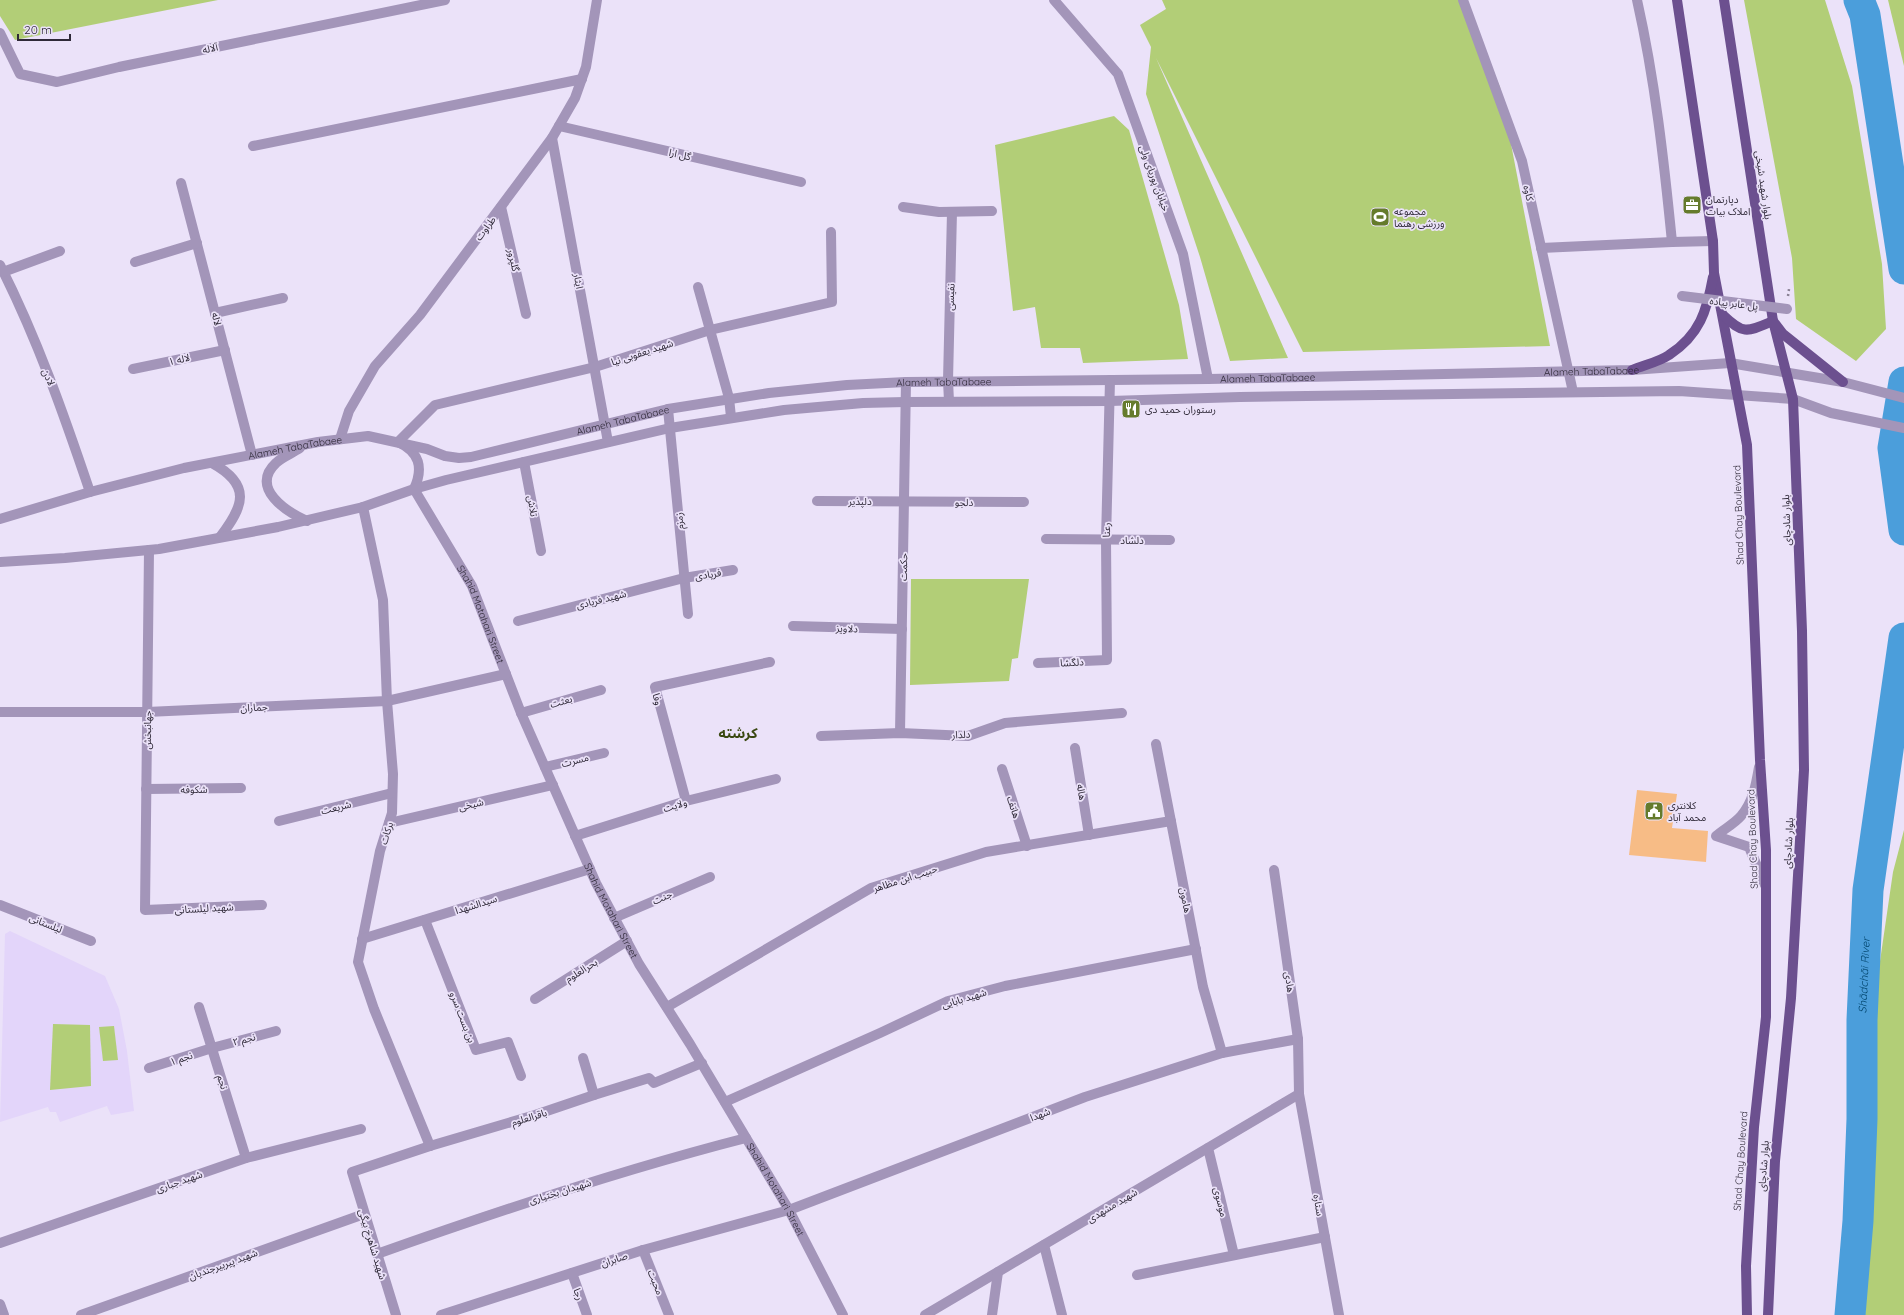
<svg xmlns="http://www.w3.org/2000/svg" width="1904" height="1315" viewBox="0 0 1904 1315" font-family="Quicksand,'Noto Sans Arabic',sans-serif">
  <rect width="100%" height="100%" fill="#ebe2f9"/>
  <polygon fill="#e3d5fa" points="10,931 105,976 119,1009 127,1051 134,1111 111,1115 107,1106 60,1122 56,1112 50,1112 48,1107 0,1122 5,934"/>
  <g fill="#b2ce77">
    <polygon points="0,0 218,0 15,40 0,16"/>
    <polygon points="1162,0 1462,0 1500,87 1550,346 1303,352 1156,58 1288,358 1230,361 1200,257 1146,94 1151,47 1140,25 1166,9"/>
    <polygon points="1744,0 1825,0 1852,86 1882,264 1886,329 1856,361 1796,319 1792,258"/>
    <polygon points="1888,0 1904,0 1904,66"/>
    <polygon points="1114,116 1129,130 1179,305 1188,359 1083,363 1080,348 1041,348 1035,307 1013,311 995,145"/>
    <polygon points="911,579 1029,579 1018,658 1012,659 1009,681 910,685"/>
    <polygon points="1904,830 1904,1315 1865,1315 1870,1219 1874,1025 1879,968 1893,872"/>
    <polygon points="53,1024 90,1025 91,1086 50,1090"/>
    <polygon points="114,1026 118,1060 103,1061 99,1027"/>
  </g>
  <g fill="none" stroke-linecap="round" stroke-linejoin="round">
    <g stroke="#4b9edb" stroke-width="31">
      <polyline points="1859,0 1865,15 1904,269"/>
      <polyline points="1904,382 1893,448 1904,530"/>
      <path id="s1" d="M1850,1315L1858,1221L1862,1119V1020L1868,890L1904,638"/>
    </g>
  </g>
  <polygon fill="#f7bc86" points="1637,790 1677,794 1672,828 1708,831 1706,862 1629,855"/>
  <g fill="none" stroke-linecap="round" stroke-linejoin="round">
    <polyline stroke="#8a8295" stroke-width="2.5" stroke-dasharray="2 3" stroke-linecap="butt" points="1788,296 1789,289"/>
    <g stroke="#a395b9" stroke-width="10">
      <polyline points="1054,0 1118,74 1183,254 1208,379"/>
      <polyline points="1463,0 1522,161 1573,392"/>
      <path d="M1637,0C1655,80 1664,161 1672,242L1713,241"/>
      <polyline points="0,33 20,74 57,82 119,67 445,0"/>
      <polyline points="559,126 801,182"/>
      <polyline points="552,138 608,442"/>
      <polyline points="253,146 582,79"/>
      <polyline points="181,183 252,455"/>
      <polyline points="501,207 526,314"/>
      <polyline points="903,207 939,212 992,211"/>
      <path id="s2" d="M831,232L832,302L710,330L595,367L435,405L398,442C419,452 424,467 414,489L472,586L521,713L596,883L639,964L690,1044L789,1210L843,1315"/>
      <polyline points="1541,248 1672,242"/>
      <polyline points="135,262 197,243"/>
      <path d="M0,265C37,338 64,415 90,492"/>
      <polyline points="3,272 60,251"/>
      <polyline points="698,287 729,398 731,417"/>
      <polyline points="215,313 283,298"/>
      <polyline points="133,369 225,350"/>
      <polyline points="949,401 948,381 952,212"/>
      <polyline points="668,409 688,614"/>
      <polyline points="340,439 349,411 375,366 420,315 552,138 575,98 586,67 597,0"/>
      <path d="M300,448C293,453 282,457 276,463C249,488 287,512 307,521"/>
      <polyline points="524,462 541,551"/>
      <path d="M212,463C252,485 244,506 220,537"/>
      <polyline points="817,501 1024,502"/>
      <polyline points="363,507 383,600 387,701 393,774 392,813 380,851 358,962 374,1009 430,1146"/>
      <path id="s3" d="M0,519L90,492L184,468L318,442L368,436L427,449L445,456L459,458L471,457L668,409L769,393L847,385L906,382L1208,379L1632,370L1730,363L1843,382L1904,398"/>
      <polyline points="1046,539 1170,540"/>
      <polyline points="149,550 145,910 262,905"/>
      <polyline points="0,562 65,558 159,549 278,527 363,507 414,489 446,480 670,428 784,410 863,403 905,402 1110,401 1240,397 1679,391 1793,399 1831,413 1904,428"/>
      <polyline points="518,621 684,578 733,570"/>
      <polyline points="793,626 902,629"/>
      <polyline points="1038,663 1107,660 1106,540 1110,380"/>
      <polyline points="0,712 147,712 387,701 506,674"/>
      <polyline points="521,713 601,690"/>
      <polyline points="900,733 906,382"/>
      <polyline points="821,736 900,733 968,736 1005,723 1122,713"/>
      <polyline points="1156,744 1203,987 1222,1053"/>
      <polyline points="1075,748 1089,835"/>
      <polyline points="545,767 604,753"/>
      <path d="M1759,767C1756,785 1753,802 1741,816C1734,824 1724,829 1716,836L1749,847L1765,885"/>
      <polyline points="1002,769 1027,846"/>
      <polyline points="146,789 241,788"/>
      <polyline points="686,801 655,687 770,662"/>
      <polyline points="279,821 392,793"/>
      <polyline points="389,823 553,785"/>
      <polyline points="575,836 686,801 776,779"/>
      <polyline points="1274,870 1298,1039 1299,1094 1339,1315"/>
      <polyline points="0,905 91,941"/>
      <polyline points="614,918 710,877"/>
      <polyline points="425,920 476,1050 508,1042 521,1076"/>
      <polyline points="362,939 590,869"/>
      <polyline points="535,999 627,941"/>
      <polyline points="199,1007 246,1158"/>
      <polyline points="667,1007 871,888 986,852 1171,821"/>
      <polyline points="583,1058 594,1095"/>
      <polyline points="149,1068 212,1048 276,1031"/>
      <polyline points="725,1102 880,1033 948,1001 1005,986 1196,949"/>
      <polyline points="1208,1148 1234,1255"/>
      <polyline points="0,1243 246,1158 361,1129"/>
      <polyline points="1044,1245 1062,1315"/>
      <polyline points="643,1250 669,1315"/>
      <path d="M377,1254C498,1211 621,1170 746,1138"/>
      <polyline points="572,1273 587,1315"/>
      <polyline points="1137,1275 1325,1237"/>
      <polyline points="0,1304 4,1315"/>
      <polyline points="81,1315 364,1214"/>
      <polyline points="396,1315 352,1172 430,1146 535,1115 594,1095 649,1078 654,1083 702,1063"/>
      <polyline points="441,1315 643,1250 789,1210 1085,1097 1222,1053 1298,1039"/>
      <polyline points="925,1315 1299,1094"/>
      <polyline points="992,1315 998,1272"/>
    </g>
    <g stroke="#6c508f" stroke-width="10">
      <polyline points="1677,0 1713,241 1714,273 1747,445 1760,760 1766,850 1766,1017 1754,1127 1746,1266 1747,1315"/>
      <polyline points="1724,0 1773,321 1793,399 1802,631 1804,770 1791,998 1775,1161 1768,1315"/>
      <path d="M1723,315C1744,335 1747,332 1773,321L1783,334L1843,382"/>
      <path d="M1632,370C1644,365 1659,362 1669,355C1700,335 1707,310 1713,277"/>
    </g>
    <polyline stroke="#a395b9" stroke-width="10" points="1682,296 1787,309"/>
  </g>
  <defs>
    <g id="office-square" transform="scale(1)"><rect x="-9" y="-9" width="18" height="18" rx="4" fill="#657b2c" stroke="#ebe2f9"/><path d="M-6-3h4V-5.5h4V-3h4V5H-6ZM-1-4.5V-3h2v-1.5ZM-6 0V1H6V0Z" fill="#fff"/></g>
    <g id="stadium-square" transform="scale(1)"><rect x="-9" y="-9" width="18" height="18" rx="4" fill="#657b2c" stroke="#ebe2f9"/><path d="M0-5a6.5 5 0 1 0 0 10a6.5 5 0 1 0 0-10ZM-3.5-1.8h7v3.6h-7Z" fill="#fff"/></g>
    <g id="restaurant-square" transform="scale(1)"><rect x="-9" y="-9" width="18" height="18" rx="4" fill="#657b2c" stroke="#ebe2f9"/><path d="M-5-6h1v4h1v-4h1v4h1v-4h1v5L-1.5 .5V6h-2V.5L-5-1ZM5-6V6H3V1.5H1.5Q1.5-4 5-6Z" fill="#fff"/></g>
    <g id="civic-square" transform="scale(1)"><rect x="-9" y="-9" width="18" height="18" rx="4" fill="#657b2c" stroke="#ebe2f9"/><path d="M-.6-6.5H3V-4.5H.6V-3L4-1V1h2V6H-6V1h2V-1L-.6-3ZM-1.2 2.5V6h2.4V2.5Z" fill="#fff"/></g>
  </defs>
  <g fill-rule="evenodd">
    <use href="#office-square" x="1692" y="205"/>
    <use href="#stadium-square" x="1380" y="217"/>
    <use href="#restaurant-square" x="1131" y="409"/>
    <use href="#civic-square" x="1654" y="811"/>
  </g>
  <g text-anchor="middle" stroke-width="3.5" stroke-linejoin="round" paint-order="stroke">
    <g font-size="10" fill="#2f2938" stroke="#ebe2f9">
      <text transform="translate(210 48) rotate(-12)" y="4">آلاله</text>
      <text transform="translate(680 154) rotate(13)" y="4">گل ارا</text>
      <text transform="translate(1155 178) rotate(70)" y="4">خیابان پوریای ولی</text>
      <text transform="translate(1764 185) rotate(82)" y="4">بلوار شهید شیخی</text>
      <text transform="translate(1529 193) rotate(77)" y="4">کاوه</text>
      <text transform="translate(485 228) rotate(-53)" y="4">طراوت</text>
      <text transform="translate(514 260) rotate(77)" y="4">گلپرور</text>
      <text transform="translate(579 281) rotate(80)" y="4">ایثار</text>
      <text transform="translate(950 297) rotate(-88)" y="4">نفیسی</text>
      <text transform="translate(1734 303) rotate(7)" y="4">پل عابر پیاده</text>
      <text transform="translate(217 319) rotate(75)" y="4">لاله</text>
      <text transform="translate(642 352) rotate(-18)" y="4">شهید یعقوبی نیا</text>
      <text transform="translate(179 359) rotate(-12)" y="4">لاله ۱</text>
      <text dy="4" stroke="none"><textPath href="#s3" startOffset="1612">Alameh TabaTabaee</textPath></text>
      <text transform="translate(49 377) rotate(66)" y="4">لادن</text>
      <text dy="4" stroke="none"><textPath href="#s3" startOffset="1288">Alameh TabaTabaee</textPath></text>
      <text dy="4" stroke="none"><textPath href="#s3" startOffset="964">Alameh TabaTabaee</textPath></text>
      <text dy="4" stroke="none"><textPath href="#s3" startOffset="640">Alameh TabaTabaee</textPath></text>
      <text dy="4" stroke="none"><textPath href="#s3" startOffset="304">Alameh TabaTabaee</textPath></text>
      <text x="860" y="505">دلپذیر</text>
      <text transform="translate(964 502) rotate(1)" y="4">دلجو</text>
      <text transform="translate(533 506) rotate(80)" y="4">تلاش</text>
      <text transform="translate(1738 515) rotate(-92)" y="4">Shad Chay Boulevard</text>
      <text transform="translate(1786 520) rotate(-92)" y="4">بلوار شادچای</text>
      <text transform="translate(679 521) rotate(-95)" y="4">زمزم</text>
      <text transform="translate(1106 530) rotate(-89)" y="4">رعنا</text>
      <text x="1132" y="544">دلشاد</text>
      <text transform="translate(903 567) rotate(-89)" y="4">حکمت</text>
      <text transform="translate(708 574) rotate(-9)" y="4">فریادی</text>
      <text transform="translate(601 599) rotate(-14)" y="4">شهید فریادی</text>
      <text dy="4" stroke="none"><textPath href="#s2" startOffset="732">Shahid Motahari Street</textPath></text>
      <text transform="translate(847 628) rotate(2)" y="4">دلاویز</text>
      <text transform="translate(1072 662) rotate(-3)" y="4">دلگشا</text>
      <text transform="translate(658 699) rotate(75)" y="4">وفا</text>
      <text transform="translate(561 701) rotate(-16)" y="4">بعثت</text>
      <text transform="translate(254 707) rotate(-3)" y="4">جماران</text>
      <text transform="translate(147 730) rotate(-89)" y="4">جهانبخش</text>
      <text transform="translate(961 734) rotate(-3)" y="4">دلدار</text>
      <text transform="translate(575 760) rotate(-14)" y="4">مسرت</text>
      <text transform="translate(194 789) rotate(-1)" y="4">شکوفه</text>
      <text transform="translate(1082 792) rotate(80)" y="4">هاله</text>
      <text transform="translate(471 804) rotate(-13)" y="4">شیخی</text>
      <text transform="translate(675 805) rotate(-17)" y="4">ولایت</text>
      <text transform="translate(336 807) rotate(-14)" y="4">شریعت</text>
      <text transform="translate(1014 807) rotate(72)" y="4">هاتف</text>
      <text transform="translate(386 833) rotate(-73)" y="4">برکات</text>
      <text transform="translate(1752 839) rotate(-92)" y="4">Shad Chay Boulevard</text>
      <text transform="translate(1788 843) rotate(-87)" y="4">بلوار شادچای</text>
      <text transform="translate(905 878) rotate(-18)" y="4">حبیب ابن مظاهر</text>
      <text transform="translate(662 897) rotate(-23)" y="4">جنت</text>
      <text transform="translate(1186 900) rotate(79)" y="4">هامون</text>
      <text transform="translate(476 904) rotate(-17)" y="4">سیدالشهدا</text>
      <text transform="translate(204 908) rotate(-3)" y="4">شهید لیلستانی</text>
      <text dy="4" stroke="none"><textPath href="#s2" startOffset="1056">Shahid Motahari Street</textPath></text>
      <text transform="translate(46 923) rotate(22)" y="4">لیلستانی</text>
      <text transform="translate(581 970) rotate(-32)" y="4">بحرالعلوم</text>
      <text transform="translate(1290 982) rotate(82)" y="4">هادی</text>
      <text transform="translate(964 998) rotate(-17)" y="4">شهید بابایی</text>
      <text transform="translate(463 1017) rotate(69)" y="4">بن بست سرو</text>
      <text transform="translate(244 1039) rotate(-15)" y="4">نجم ۲</text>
      <text transform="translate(181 1058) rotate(-18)" y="4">نجم ۱</text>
      <text transform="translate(223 1082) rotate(73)" y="4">نجم</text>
      <text transform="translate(1040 1114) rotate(-21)" y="4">شهدا</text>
      <text transform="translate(529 1117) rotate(-17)" y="4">باقرالعلوم</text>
      <text transform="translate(1740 1161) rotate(-86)" y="4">Shad Chay Boulevard</text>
      <text transform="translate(1763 1166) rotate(-86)" y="4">بلوار شادچای</text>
      <text transform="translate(179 1181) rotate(-19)" y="4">شهید جباری</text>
      <text dy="4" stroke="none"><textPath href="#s2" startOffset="1380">Shahid Motahari Street</textPath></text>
      <text transform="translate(560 1191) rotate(-17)" y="4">شهیدان بختیاری</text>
      <text transform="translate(1221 1202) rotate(76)" y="4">موسوی</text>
      <text transform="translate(1112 1205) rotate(-31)" y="4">شهید مشهدی</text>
      <text transform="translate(1319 1205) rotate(80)" y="4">ستاره</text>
      <text transform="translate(373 1244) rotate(73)" y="4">شهید شاهرخ بیگی</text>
      <text transform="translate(614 1259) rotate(-18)" y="4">صابران</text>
      <text transform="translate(223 1264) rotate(-20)" y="4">شهید پیربیرجندیان</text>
      <text transform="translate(656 1282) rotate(68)" y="4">محبت</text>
      <text transform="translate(579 1294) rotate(70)" y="4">رجا</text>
    </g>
    <g font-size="10" fill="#2f2938" stroke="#ebe2f9" text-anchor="start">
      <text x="1706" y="203">دپارتمان<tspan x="1706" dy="12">املاک بیات</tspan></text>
      <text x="1394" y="215">مجموعه<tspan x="1394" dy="12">ورزشی رهنما</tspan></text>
      <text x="1145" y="413">رستوران حمید دی</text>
      <text x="1668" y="809">کلانتری<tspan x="1668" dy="12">محمد آباد</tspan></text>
    </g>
    <g font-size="11" font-style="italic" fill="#00446c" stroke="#ebe2f9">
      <text dy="4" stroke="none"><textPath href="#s1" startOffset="340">Shādchāi River</textPath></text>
    </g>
    <g font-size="14" font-weight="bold" fill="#3a4811" stroke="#ebe2f9">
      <text x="738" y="738">کرشته</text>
    </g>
  </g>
  <path d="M18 34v6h52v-6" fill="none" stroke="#2f2938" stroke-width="2"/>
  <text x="24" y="34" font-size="12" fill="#2f2938" stroke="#ebe2f9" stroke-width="3" paint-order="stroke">20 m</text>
</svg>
